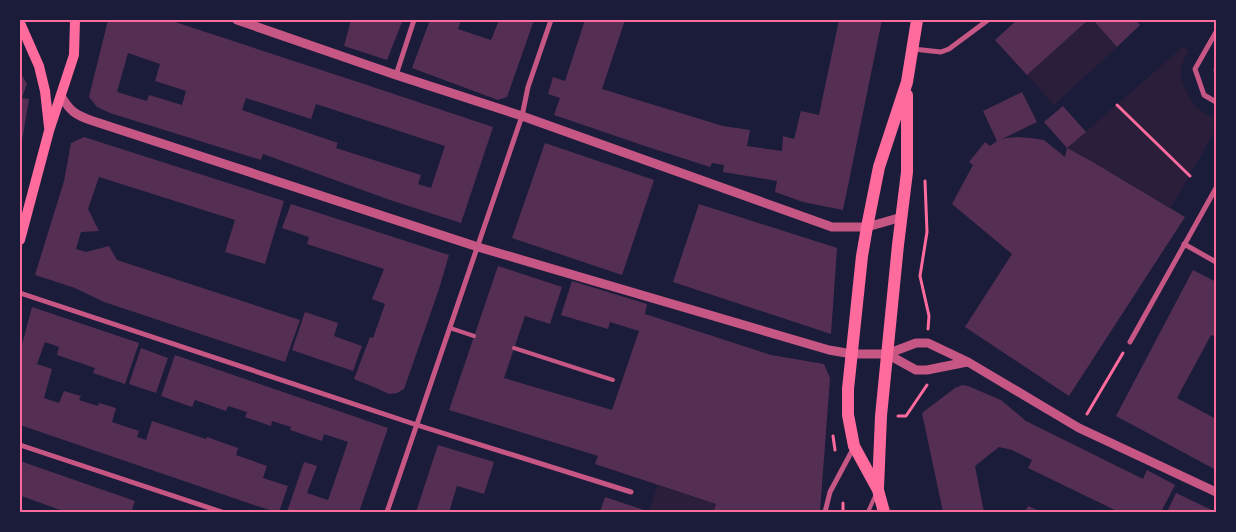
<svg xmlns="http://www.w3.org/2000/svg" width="1236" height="532" viewBox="0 0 1236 532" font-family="Lato,sans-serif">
  <rect width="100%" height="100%" fill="#1b1b3a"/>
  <g fill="#2a1e3b">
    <polygon points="1088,20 1093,20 1117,47 1054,105 1027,75"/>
    <path d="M1183,47L1189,51C1178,67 1179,80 1189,96C1190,99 1191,101 1193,103C1198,110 1208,115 1216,119V129L1171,208L1091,161L1067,148Z"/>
    <polygon points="657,485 716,504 713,512 649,512"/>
  </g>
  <g fill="#542f53" fill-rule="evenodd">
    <path d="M108,20H169L358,82L493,127L461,223L390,200L263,154L261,160L110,113L97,107L89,97ZM128,53L160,64L155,81L186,91L182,105L149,95L147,101L117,92ZM246,98L311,119L316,104L445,146L431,188L418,184L421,175L336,148L338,143L242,110Z"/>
    <polygon points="351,20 395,20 402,22 387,60 344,46"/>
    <polygon points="430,20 461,20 458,29 491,40 499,20 534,20 507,97 498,100 412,68"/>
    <polygon points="585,20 625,20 602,89 723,126 750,130 747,146 782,151 783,136 794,139 801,111 819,115 839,20 882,20 843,210 803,202 775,192 777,181 723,172 724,165 712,163 710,167 648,147 554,115 560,98 548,94 553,77 565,81"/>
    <polygon points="1017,20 1088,20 1027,75 995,40"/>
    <polygon points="1093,20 1135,20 1140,25 1117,47"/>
    <polygon points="1216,63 1216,80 1215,80 1213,69"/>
    <polygon points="20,72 27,84 22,98 29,99 21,147"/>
    <polygon points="1022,92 1037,122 1000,140 1006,138 1017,137 1031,138 1044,140 1065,157 1067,148 1044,122 1063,106 1086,132 1067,148 1091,161 1185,217 1069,396 965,327 1012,254 952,204 973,165 969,162 985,142 990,146 997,141 983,111"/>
    <polygon points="84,137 284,201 265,264 225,252 235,220 99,177 88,209 99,231 81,232 76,249 86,252 109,246 117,260 300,320 285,362 104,302 75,288 35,275 64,181 71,143"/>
    <polygon points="545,143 654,180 622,275 512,238"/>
    <polygon points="291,204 449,255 439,289 404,389 397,393 389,394 376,388 354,379 370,337 373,338 385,304 372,299 384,269 307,244 309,237 282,228"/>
    <polygon points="699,204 837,248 831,334 673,282"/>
    <polygon points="498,266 562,287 550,324 525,316 504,378 612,410 639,331 610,322 608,329 561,315 572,281 647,304 645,314 771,355 824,364 830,378 820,512 713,512 716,504 595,464 598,456 449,410"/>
    <polygon points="1193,270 1216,282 1216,337 1211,335 1177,398 1216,419 1216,470 1116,416"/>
    <polygon points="32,307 139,343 125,384 93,373 95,368 57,355 59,347 45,342 37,364 52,369 44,398 59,403 64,391 81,396 79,400 98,406 99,403 116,408 112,422 139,431 137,437 146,440 152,421 206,439 207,437 238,448 236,455 267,466 263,478 288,486 279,512 276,512 254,505 20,425 20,352"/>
    <polygon points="305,312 338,323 334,336 362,346 353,371 292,350"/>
    <polygon points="141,348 168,358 156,393 129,384"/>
    <polygon points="175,355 388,428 359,512 287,512 304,462 317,466 307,493 328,500 348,442 324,434 322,441 290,430 291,427 272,421 271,426 245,417 247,412 228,406 226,411 195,400 192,407 161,396"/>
    <polygon points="962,385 968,386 1001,400 1026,421 1143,479 1147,470 1175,485 1161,512 1129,512 1127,511 1126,512 1119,512 1028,468 1032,460 1012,450 999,447 975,466 984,512 943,512 922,413 955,388"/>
    <polygon points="438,445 494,462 484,494 457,486 449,512 416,512"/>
    <polygon points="20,461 135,501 131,512 66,512 24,497 20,495"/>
    <polygon points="1176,493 1216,512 1167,512"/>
    <polygon points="605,497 650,512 600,512"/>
    <polygon points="1028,506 1041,512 1025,512"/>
  </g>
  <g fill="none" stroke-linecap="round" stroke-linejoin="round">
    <g stroke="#ff6b9d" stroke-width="3">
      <polyline points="1117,105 1190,176"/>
      <polyline points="925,181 927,232 920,276 929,316 928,329"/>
      <polyline points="1087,414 1123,353"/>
      <polyline points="898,416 906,416 927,385"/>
      <polyline points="833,436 835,450"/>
      <polyline points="843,512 843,503"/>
    </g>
    <g stroke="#c65784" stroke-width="4">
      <polyline points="450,328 474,336"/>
      <polyline points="514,348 613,380"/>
      <polyline points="868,512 876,494"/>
    </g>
    <g stroke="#c65784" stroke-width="5">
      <polyline points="1216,32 1195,69 1204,95 1216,102"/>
      <polyline points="913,49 941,52 949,49 988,20"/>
      <polyline points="396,75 414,20"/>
      <polyline points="1184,244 1216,262"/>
      <polyline points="20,293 417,425 631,492"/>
      <polyline points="1130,342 1216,188"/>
      <polyline points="20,445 222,512"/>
      <polyline points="387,512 522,116 528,87 551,20"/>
      <polyline points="825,512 830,492 853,449"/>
    </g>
    <g stroke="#c65784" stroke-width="9">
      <polyline points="237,20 396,75 522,116 832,227 867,227 902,217"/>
      <path d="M61,96C70,111 75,115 93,121L478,247L829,350L852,354H887L916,343H928L968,362L1079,428L1216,492"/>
      <polyline points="887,354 916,370 927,370 967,362"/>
    </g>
    <g stroke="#ff6b9d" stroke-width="10">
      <polyline points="20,23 39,66 45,91 49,127"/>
      <polyline points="20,240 49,131 74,55 75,20"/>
    </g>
    <g stroke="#ff6b9d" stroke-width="12">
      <polyline points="878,488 881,416 898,245 907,172 907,95"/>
      <polyline points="884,512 878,490 854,446 848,415 848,389 862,256 867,227 879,167 907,82 917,20"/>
    </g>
  </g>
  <rect width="1236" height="532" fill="none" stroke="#1b1b3a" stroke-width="42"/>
  <rect x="21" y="21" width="1194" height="490" fill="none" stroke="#ff6b9d" stroke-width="2"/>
</svg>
